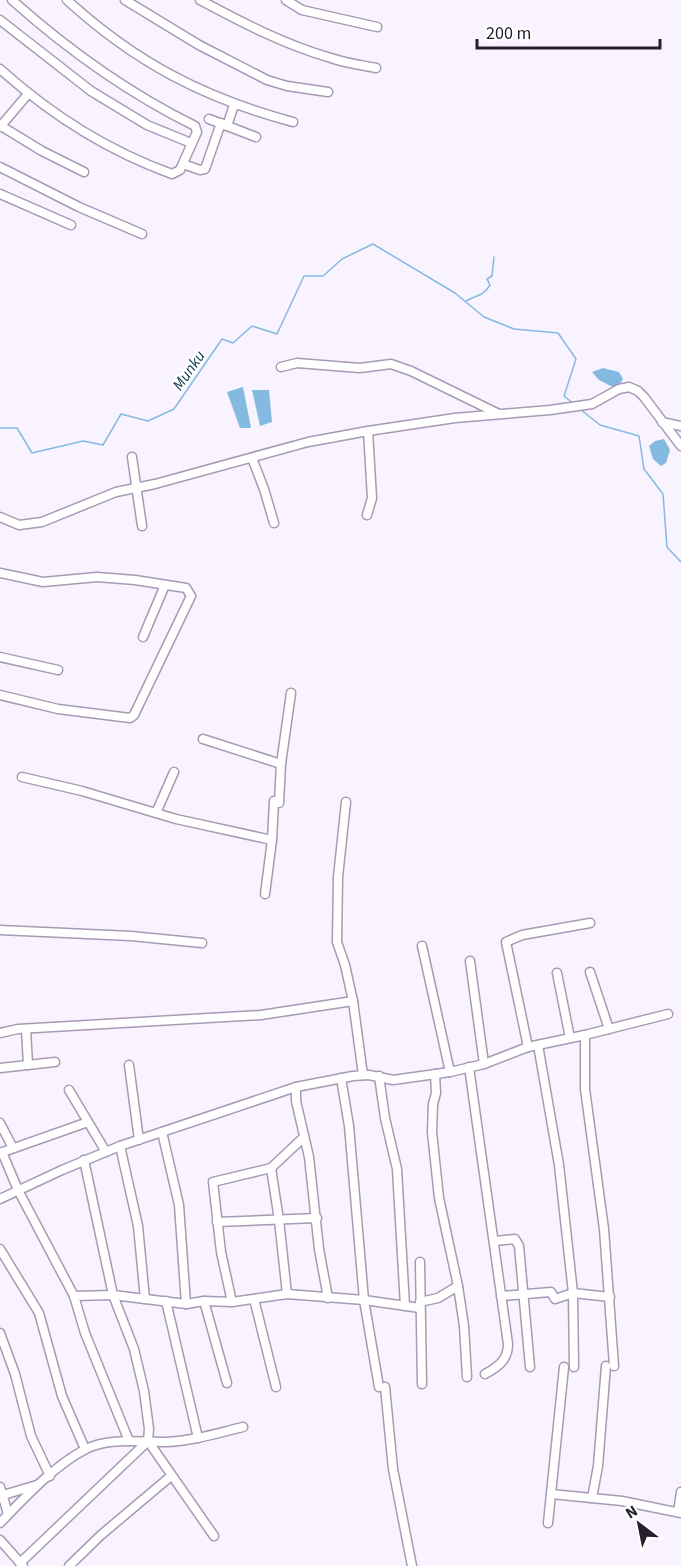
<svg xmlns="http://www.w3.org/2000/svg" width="681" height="1566" viewBox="0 0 681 1566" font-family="'Source Sans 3',sans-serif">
  <rect width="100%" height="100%" fill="#f9f2ff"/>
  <g fill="#84badf">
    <polygon points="603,368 619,372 623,379 619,385 613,387 599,380 592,372"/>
    <polygon points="243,387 251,428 240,428 227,392"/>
    <polygon points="252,390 269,390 272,422 260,426"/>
    <polygon points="664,439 670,450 666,463 661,466 653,459 649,446 655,441"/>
  </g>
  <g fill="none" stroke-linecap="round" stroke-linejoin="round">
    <g stroke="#84badf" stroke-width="1.5">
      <path d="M466,301C477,294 482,298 490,285L487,279L492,276L494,257"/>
      <polyline points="580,409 600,425 639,436 644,469 663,494 667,547 681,562"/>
      <polyline points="0,428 17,428 32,453 83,441 103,445 121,414 148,421 174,409 222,339 233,343 252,326 277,334 304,276 323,276 342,259 373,244 455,293 484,317 514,329 558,333 576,359 564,396 574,404"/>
    </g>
    <g stroke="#a899b5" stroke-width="11">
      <g id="minor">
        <path d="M67,0C136,63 204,98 293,122"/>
        <polyline points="125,0 199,45 267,80 287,86 328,92"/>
        <path d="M200,0C241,22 285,45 331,58C345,63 361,65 376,68"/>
        <polyline points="286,0 302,10 377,27"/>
        <polyline points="0,20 91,91 147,125 191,143"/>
        <path d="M0,69C50,114 108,151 172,174L180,170L197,132L195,126C128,93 68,50 12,0"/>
        <polyline points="209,119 256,137"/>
        <polyline points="1,126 42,151 84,172"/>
        <polyline points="227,126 234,105"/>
        <polyline points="0,127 28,94"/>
        <polyline points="183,164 200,170 205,169 221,123"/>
        <polyline points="0,167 79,207 142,234"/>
        <polyline points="0,194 71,225"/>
        <polyline points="281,367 297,363 360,368 391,364 411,371 499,414"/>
        <polyline points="662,422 681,426"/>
        <polyline points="132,457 142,526"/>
        <polyline points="252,458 264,489 274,523"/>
        <polyline points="367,515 372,498 368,431"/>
        <polyline points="0,517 19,525 42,522 116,492 155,484 308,442 368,431 455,418 550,410 592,404 619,389 629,387 638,391 644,397 681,446"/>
        <polyline points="0,573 43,582 97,577 135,580 186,588 191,596 134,715 130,718 58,709 0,695"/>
        <polyline points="143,637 165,585"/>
        <polyline points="0,657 58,670"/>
        <polyline points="203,739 281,764"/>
        <polyline points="22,777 82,791 176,819 272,840"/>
        <polyline points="346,802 338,877 337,942 345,965 353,1001 363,1075"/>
        <polyline points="279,803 281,764 291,693"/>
        <polyline points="156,813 174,772"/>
        <polyline points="265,894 272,840 274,801"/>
        <polyline points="0,930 131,936 202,943"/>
        <polyline points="422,946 450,1072"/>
        <polyline points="470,961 484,1064"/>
        <polyline points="590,972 609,1029"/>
        <polyline points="557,973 570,1038"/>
        <polyline points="26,1029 28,1065"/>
        <polyline points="0,1033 18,1029 261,1015 353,1001"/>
        <polyline points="585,1035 585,1089 604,1229 614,1366"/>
        <polyline points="538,1045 559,1165 573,1293 574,1367"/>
        <polyline points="528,1047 506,942 522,935 590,923"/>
        <polyline points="129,1065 139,1140"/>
        <path d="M469,1067L508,1344C508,1360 498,1367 485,1374"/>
        <polyline points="0,1068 55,1062"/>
        <polyline points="435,1074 436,1093 433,1104 432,1132 439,1198 458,1286 464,1326 467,1377"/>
        <polyline points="379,1076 385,1118 397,1169 405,1306"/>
        <polyline points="341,1078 349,1126 364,1300 379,1387"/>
        <polyline points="296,1087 296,1101 309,1157 319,1249 328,1298"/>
        <polyline points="69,1090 106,1152"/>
        <polyline points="0,1123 13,1148"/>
        <polyline points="162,1132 179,1205 186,1304"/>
        <polyline points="120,1146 138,1226 145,1299"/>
        <polyline points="2,1152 18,1190 74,1296 85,1333 129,1441"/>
        <polyline points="0,1153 88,1122"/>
        <polyline points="84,1160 113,1295 134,1349 144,1391 149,1429 148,1441 214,1536"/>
        <polyline points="271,1168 279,1220 287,1294"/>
        <polyline points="0,1199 62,1170 120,1146 296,1087 353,1076 369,1075 393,1080 450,1072 484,1064 528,1047 585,1035 668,1014"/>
        <polyline points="217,1222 317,1218"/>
        <polyline points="494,1241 515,1239 519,1246 530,1367"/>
        <polyline points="0,1249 39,1313 62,1396 85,1449"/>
        <polyline points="420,1262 422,1384"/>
        <polyline points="74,1296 113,1295 186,1304 204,1301 232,1302 287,1294 364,1300 420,1308"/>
        <polyline points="501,1296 551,1292 555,1299 573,1293 610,1297"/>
        <polyline points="254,1299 276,1387"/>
        <polyline points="166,1301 198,1438"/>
        <polyline points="204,1301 227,1383"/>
        <polyline points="232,1302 221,1252 213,1182 271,1168 304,1137"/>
        <polyline points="420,1302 438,1298 458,1286"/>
        <polyline points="0,1333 15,1374 31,1436 50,1476"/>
        <polyline points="385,1387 393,1469 412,1566"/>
        <polyline points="0,1487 8,1514"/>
        <polyline points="551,1494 622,1501 681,1513"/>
        <polyline points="0,1496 37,1485"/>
        <polyline points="592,1498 598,1466 606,1366"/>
        <polyline points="678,1512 681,1492"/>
        <path d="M0,1523C24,1498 54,1466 84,1450C108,1437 139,1442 166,1442C192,1441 218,1433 243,1427"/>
        <polyline points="548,1523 564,1367"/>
        <polyline points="0,1540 23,1566"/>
        <polyline points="20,1563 148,1441"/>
        <polyline points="69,1566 101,1535 171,1476"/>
      </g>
    </g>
    <use href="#minor" stroke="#fff" stroke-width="8"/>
  </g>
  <g text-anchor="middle" stroke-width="4.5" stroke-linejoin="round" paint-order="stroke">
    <g font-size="16" font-style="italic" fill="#144059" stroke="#fff">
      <text transform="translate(188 370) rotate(-55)" y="6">Munku</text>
    </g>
  </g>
  <g transform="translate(639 1524) rotate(328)" stroke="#ffffff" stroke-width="4.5" paint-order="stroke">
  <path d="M0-4.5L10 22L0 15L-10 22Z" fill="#27202c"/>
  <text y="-9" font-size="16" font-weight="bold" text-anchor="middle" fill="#27202c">N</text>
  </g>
  <path d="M477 39v9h183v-9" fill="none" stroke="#27202c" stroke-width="3"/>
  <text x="486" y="39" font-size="18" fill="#27202c" stroke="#ffffff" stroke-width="4.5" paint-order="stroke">200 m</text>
</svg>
